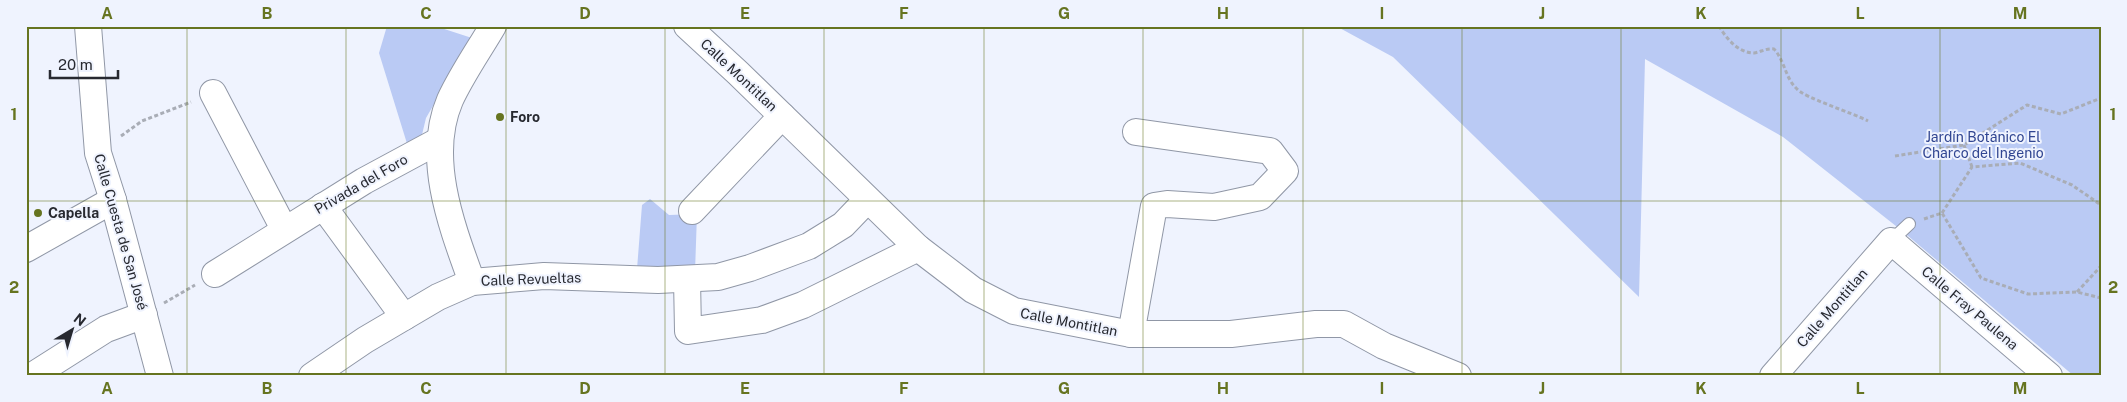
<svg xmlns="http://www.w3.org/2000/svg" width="2127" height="402" viewBox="0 0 2127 402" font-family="'Public Sans',sans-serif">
  <rect width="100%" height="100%" fill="#eff3fe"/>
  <g fill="#bacaf4">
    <polygon points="387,26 435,26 472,38 426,118 420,143 409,150 379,53"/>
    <polygon points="1336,26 2101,26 2101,376 2074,376 1901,230 1783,137 1645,59 1639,297 1393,57"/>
    <polygon points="650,199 669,215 697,214 695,272 637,269 642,205"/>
  </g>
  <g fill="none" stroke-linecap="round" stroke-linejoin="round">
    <g stroke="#9097a6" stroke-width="14">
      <polyline id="lane" points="1891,241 1909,224"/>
    </g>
    <g stroke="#9097a6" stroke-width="28">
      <g id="street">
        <polyline points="88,26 98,153 113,200 160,376"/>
        <polyline points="687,26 738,73 918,248 973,290 1014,311 1131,334 1231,334 1316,324 1344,324 1384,346 1458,376"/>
        <polyline points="213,93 284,229"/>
        <polyline points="323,206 404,317"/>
        <polyline points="692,211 782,116"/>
        <polyline points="26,249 113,200"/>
        <polyline points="215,274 364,181 440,140"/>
        <polyline points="687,279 688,331 762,320 803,305 918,248"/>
        <path d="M472,282C452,227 425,158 450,100C462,74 479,50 493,26"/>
        <polyline points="1131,334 1154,206 1167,204 1214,207 1260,197 1285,171 1270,151 1136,132"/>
        <polyline points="32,376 106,329 144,315"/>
        <polyline points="312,376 365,340 438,297 472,282 544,276 658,280 718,277 750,268 809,246 843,225 867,200"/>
        <polyline points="1773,376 1891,241 2049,376"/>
      </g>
    </g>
    <g stroke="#a9adb6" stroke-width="3" stroke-dasharray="4 2.5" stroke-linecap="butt">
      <path d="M1719,26C1726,38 1738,53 1754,53C1761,52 1766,48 1774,49C1785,61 1785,78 1797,89C1805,98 1853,113 1868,121"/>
      <polyline points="121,136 142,121 191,102"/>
      <polyline points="1964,145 1972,167"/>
      <polyline points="1895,156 1964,145 2027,105 2061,114 2101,98"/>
      <polyline points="1942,213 1972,167 2020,163 2072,185 2101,205"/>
      <polyline points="1924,219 1942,213 1981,278 2028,294 2077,292 2101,298"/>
      <polyline points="2077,292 2101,266"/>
      <polyline points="164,303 195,285"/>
    </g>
    <use href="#lane" stroke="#fff" stroke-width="12"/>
    <use href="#street" stroke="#fff" stroke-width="26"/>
  </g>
  <path fill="none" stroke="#667420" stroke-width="1" stroke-opacity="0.55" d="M187,26V376M346,26V376M506,26V376M665,26V376M824,26V376M984,26V376M1143,26V376M1303,26V376M1462,26V376M1621,26V376M1781,26V376M1940,26V376M26,201H2101"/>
  <g fill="#667420" stroke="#eff3fe" stroke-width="2">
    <circle cx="500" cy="117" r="5"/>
    <circle cx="38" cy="213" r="5"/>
  </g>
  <g text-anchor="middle" stroke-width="4" stroke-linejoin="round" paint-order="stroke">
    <g font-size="14" fill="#272930" stroke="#eff3fe">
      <text transform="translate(739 75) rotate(43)" y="5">Calle Montitlan</text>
      <text transform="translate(361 184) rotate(-30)" y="5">Privada del Foro</text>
      <text transform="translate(121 232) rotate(74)" y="5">Calle Cuesta de San José</text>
      <text transform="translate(531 279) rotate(-2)" y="5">Calle Revueltas</text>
      <text transform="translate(1832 308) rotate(-49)" y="5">Calle Montitlan</text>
      <text transform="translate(1970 308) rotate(40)" y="5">Calle Fray Paulena</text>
      <text transform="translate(1069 322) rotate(11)" y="5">Calle Montitlan</text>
    </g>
    <g font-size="14" font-weight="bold" fill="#272930" stroke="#eff3fe" text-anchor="start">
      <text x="510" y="122">Foro</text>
      <text x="48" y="218">Capella</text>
    </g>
    <g font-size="14" fill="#314692" stroke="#eff3fe">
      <text x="1983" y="142">Jardín Botánico El<tspan x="1983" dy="16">Charco del Ingenio</tspan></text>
    </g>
  </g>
  <rect width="2127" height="402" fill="none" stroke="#eff3fe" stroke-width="55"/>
  <g transform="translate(72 330) rotate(38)" stroke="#eff3fe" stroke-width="4" paint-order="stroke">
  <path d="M0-4L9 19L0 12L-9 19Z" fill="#272930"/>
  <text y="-8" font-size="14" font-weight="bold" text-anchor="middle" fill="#272930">N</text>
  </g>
  <path d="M50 70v8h68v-8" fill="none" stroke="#272930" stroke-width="2.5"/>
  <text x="58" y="70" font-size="15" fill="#272930" stroke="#eff3fe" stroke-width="4" paint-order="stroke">20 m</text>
  <rect x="28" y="28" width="2072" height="346" fill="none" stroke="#667420" stroke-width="2"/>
  <g font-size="16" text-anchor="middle" font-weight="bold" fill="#667420">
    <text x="107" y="19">A</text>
    <text x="267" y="19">B</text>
    <text x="426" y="19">C</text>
    <text x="585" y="19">D</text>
    <text x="745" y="19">E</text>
    <text x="904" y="19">F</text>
    <text x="1064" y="19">G</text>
    <text x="1223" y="19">H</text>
    <text x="1382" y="19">I</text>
    <text x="1542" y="19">J</text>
    <text x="1701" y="19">K</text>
    <text x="1860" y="19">L</text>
    <text x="2020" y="19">M</text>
    <text x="14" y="120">1</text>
    <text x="2113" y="120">1</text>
    <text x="14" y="293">2</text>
    <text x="2113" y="293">2</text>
    <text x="107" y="394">A</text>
    <text x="267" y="394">B</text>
    <text x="426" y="394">C</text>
    <text x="585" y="394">D</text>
    <text x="745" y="394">E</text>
    <text x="904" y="394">F</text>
    <text x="1064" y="394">G</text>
    <text x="1223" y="394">H</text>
    <text x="1382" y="394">I</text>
    <text x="1542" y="394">J</text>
    <text x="1701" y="394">K</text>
    <text x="1860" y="394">L</text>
    <text x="2020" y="394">M</text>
  </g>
</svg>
